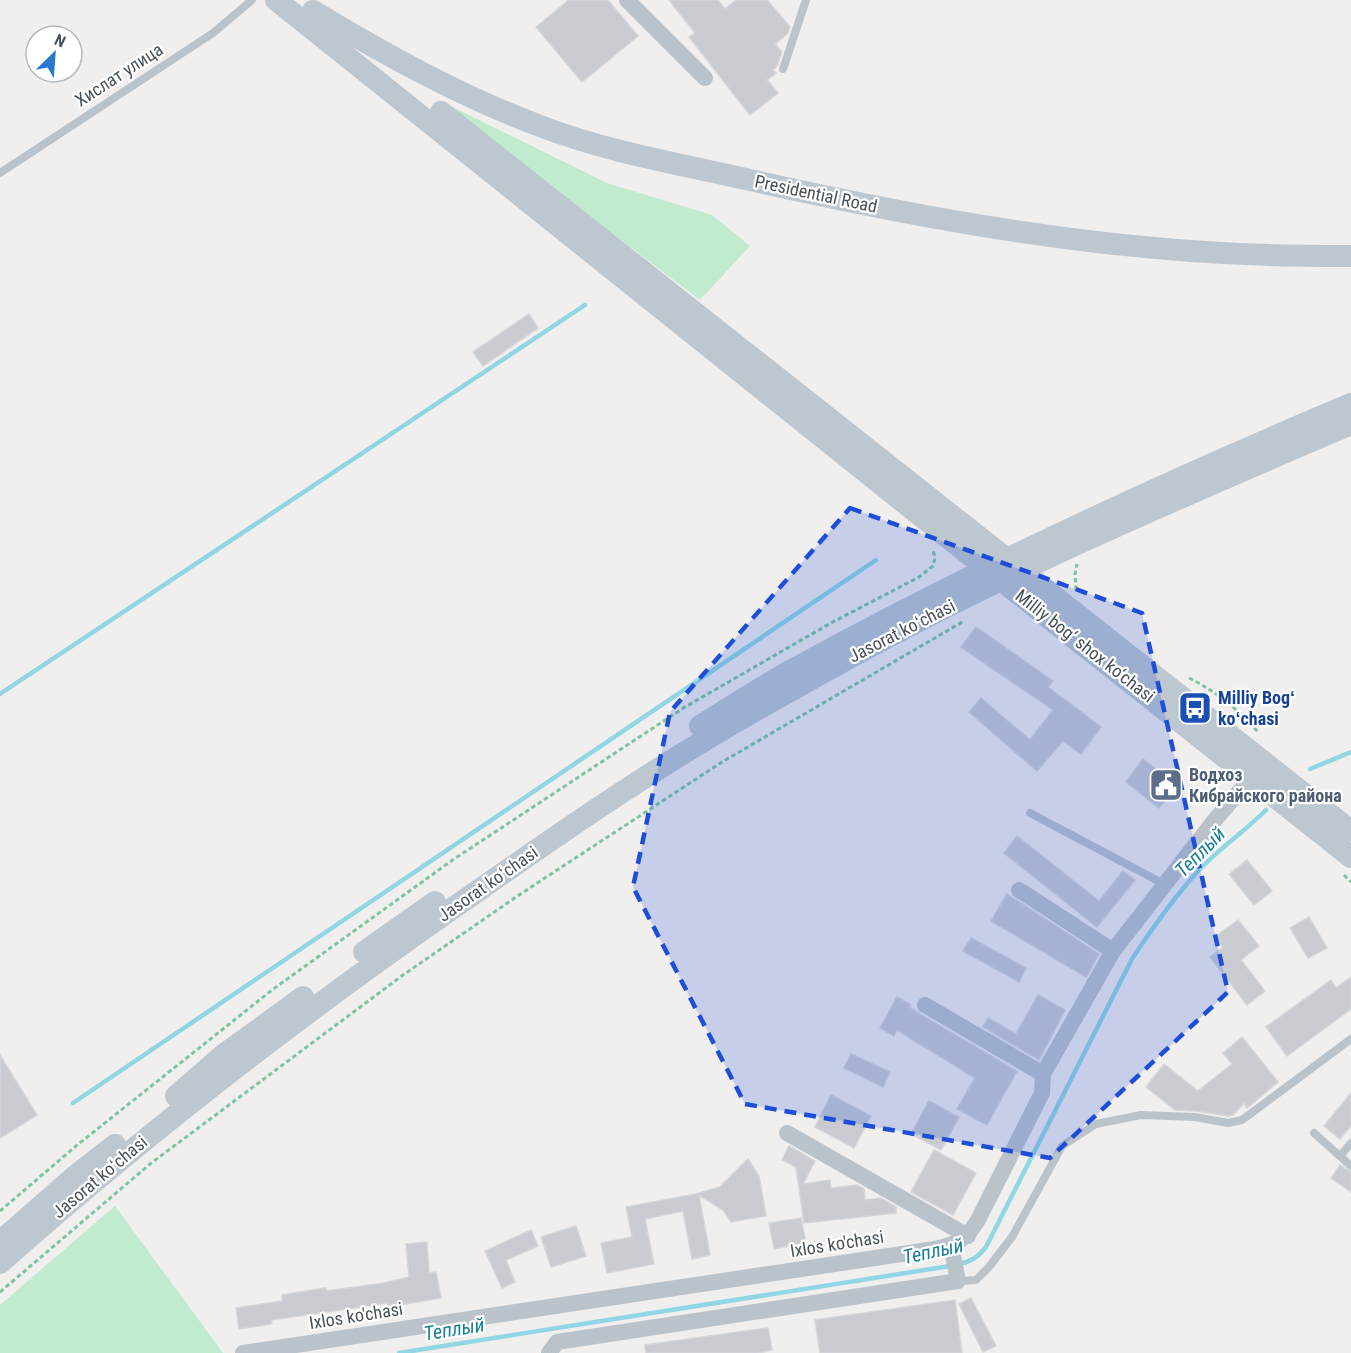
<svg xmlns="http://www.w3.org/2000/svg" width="1351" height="1353" viewBox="0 0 1351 1353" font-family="'Roboto Condensed',sans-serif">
  <rect width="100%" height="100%" fill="#f1eeee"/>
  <g fill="#c0ebcf">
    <polygon points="436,99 607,183 712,215 750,246 700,300"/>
    <polygon points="115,1206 223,1353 0,1353 0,1305"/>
  </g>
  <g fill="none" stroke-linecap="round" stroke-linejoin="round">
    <g stroke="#91d6e4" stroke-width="4.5">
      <polyline points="0,694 585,305"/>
      <polyline points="1310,769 1351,752"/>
      <polyline points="73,1103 876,560"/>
      <path d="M958,1264C971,1262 978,1257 986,1247L1132,959C1153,927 1174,897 1200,869C1220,848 1245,831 1266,810"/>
      <polyline points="399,1353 950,1266"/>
    </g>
  </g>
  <g fill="#c9cbd0" stroke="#d3d5d9" stroke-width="1.5">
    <polygon points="569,0 608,0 638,36 582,82 536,27"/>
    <polygon points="669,0 718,0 725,9 736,0 767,0 790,27 788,33 775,44 782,52 777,66 773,70 776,73 767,80 778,93 750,115 689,37 695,33"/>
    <polygon points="529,314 538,328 483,366 473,352"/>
    <polygon points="976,627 1053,681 1048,687 1101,727 1081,754 1063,741 1037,771 969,712 981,698 1030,740 1053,710 961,647"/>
    <polygon points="1143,759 1177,786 1159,808 1126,782"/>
    <polygon points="1017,836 1099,901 1123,871 1135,880 1097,927 1004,853"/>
    <polygon points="1247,860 1272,891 1254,905 1229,874"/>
    <polygon points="1007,894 1099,954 1086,977 991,921"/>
    <polygon points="1309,917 1327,948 1308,958 1290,928"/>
    <polygon points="1238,920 1259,946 1241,960 1265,991 1247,1005 1210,957 1223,947 1215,937"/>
    <polygon points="971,938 1026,968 1019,982 963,951"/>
    <polygon points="1351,977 1351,1009 1287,1056 1266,1027 1331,980 1336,988"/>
    <polygon points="1038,995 1065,1010 1039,1060 983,1027 988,1018 1016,1034"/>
    <polygon points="897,997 911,1005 909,1007 920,1014 1017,1071 987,1125 957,1109 975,1078 897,1030 894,1036 880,1028"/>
    <polygon points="1242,1037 1278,1082 1247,1108 1244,1103 1233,1115 1228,1116 1196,1111 1175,1110 1146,1087 1164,1064 1198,1091 1232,1064 1223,1053"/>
    <polygon points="851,1054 890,1072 883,1087 844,1068"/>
    <polygon points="0,1055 37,1115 0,1138"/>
    <polygon points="1351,1093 1351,1126 1340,1139 1324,1126"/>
    <polygon points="831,1095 871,1116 854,1148 815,1127"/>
    <polygon points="929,1101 959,1117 941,1150 911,1134"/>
    <polygon points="789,1146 815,1161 803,1184 830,1180 831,1188 857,1185 864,1189 865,1200 881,1198 896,1207 896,1213 804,1223 796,1167 782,1160"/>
    <polygon points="934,1150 976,1173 953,1215 911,1192"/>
    <polygon points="748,1159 759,1176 766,1216 731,1222 723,1210 699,1195 710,1255 692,1259 683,1211 645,1219 654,1264 607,1273 601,1243 632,1237 626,1207 696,1194 720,1187"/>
    <polygon points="1340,1165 1351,1172 1351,1192 1331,1178"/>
    <polygon points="801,1218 806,1243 774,1249 769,1223"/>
    <polygon points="576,1226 586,1256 551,1267 541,1237"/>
    <polygon points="531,1230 538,1246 506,1260 515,1282 502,1288 485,1251"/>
    <polygon points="427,1242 429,1273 436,1272 441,1298 388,1307 388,1303 271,1320 272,1324 239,1329 236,1308 282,1301 282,1295 326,1288 326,1291 384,1283 409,1277 406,1244"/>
    <polygon points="971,1298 996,1346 983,1352 959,1304"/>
    <polygon points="955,1300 962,1353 820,1353 815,1320"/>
    <polygon points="768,1328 772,1350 758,1353 646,1353 645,1345"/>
  </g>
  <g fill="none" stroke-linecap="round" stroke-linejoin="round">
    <g stroke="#7bc69e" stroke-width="3" stroke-dasharray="4.5 3" stroke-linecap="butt">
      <polyline points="1076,590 1075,574 1077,564"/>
      <path d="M1189,678C1217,692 1239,710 1259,733"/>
      <polyline points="1344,875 1351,882"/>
      <polyline points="0,1211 76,1146 272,990 454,859 685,707 831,623 919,577 933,566 935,558 933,550"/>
      <polyline points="0,1292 150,1164 403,975 522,893 722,762 964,621"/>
    </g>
    <g stroke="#bbc3ca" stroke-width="8">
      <polyline points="783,69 806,0"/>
      <polyline points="0,173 213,33 252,0"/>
      <polyline points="1030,813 1164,884"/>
      <polyline points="1314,1133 1351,1166"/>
      <polyline points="1340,1156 1351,1143"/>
      <polyline points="958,1281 976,1280 989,1267 1012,1237 1062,1146 1096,1124 1141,1115 1195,1117 1228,1123 1242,1120 1351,1039"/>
    </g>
    <g stroke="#bbc3ca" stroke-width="16">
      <polyline points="627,0 705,78"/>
      <polyline points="1019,890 1113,951"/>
      <polyline points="925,1005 1043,1074"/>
      <polyline points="787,1133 968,1236"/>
      <path d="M243,1353L935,1249C957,1244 966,1240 978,1220L1042,1093L1043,1074L1113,951L1214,821L1251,778"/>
      <polyline points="549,1353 557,1342 958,1281 951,1245"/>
    </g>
    <g stroke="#bdc7d0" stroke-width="22">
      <polyline points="276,0 987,569 1351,857"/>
      <path d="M313,11C386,55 460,96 540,126C607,152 680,164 750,180C921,218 1094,250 1270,255C1297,256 1324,256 1351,256"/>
      <polyline points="441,112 1351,831"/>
      <path d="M700,726C728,709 756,690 785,674C968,573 1158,485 1351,404"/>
      <polyline points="364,952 435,902"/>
      <polyline points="176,1096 222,1056 303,997"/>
      <polyline points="0,1242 74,1177 115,1145"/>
      <path d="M0,1263C142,1137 293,1020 449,911C532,853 615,794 702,742C750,713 800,685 849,658C1011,569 1181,497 1351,424"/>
    </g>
  </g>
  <path fill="#1d4ed8" fill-opacity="0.2" stroke="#1d4ed8" stroke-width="4.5" stroke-dasharray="12 8" stroke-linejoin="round" d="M850,508L1142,613L1228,992L1050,1158L745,1104L633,887L670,712Z"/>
  <defs>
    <g id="bus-square" transform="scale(1.725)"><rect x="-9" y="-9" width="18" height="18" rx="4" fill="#1a4fb4" stroke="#fff"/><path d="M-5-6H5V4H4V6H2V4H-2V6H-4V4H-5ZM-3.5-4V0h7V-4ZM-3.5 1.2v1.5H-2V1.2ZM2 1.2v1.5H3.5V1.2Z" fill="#fff"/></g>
    <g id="civic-square" transform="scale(1.725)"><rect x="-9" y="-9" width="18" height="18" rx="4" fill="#5c6f8a" stroke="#fff"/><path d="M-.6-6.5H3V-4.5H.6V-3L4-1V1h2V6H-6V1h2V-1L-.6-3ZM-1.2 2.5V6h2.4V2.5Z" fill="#fff"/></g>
  </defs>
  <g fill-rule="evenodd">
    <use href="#bus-square" x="1195" y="708"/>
    <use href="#civic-square" x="1166" y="785"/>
  </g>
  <g text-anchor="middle" stroke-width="4.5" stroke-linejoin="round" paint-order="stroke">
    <g font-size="18" fill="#48525a" stroke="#fff">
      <text transform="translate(119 75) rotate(-33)" y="6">Хислат улица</text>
      <text transform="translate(816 194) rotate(12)" y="6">Presidential Road</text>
      <text transform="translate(902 631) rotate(-27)" y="6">Jasorat koʻchasi</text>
      <text transform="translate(1085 646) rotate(38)" y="6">Milliy bog‘ shox ko‘chasi</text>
      <text transform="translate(488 884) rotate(-35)" y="6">Jasorat koʻchasi</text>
      <text transform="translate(100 1177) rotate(-40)" y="6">Jasorat koʻchasi</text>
      <text transform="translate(837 1244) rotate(-9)" y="6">Ixlos ko'chasi</text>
      <text transform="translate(356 1316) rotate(-9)" y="6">Ixlos ko'chasi</text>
    </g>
    <g font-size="18" font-weight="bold" fill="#164399" stroke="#fff" text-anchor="start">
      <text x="1218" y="704">Milliy Bogʻ<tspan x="1218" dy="21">koʻchasi</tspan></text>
    </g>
    <g font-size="18" font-weight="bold" fill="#4e5e75" stroke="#fff" text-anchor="start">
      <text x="1189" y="781">Водхоз<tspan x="1189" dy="21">Кибрайского района</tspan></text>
    </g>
    <g font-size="20" font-style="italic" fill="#197f95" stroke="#fff">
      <text transform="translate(1200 852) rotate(-45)" y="7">Теплый</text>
      <text transform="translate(933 1251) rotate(-12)" y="7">Теплый</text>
      <text transform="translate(454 1329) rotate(-9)" y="7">Теплый</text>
    </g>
  </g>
  <g transform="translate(54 54) rotate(25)"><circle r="28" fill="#ffffff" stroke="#b6babd" stroke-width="1.5"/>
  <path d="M0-4.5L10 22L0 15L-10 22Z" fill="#2978d0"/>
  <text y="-9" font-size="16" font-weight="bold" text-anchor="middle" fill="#48525a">N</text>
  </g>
</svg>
